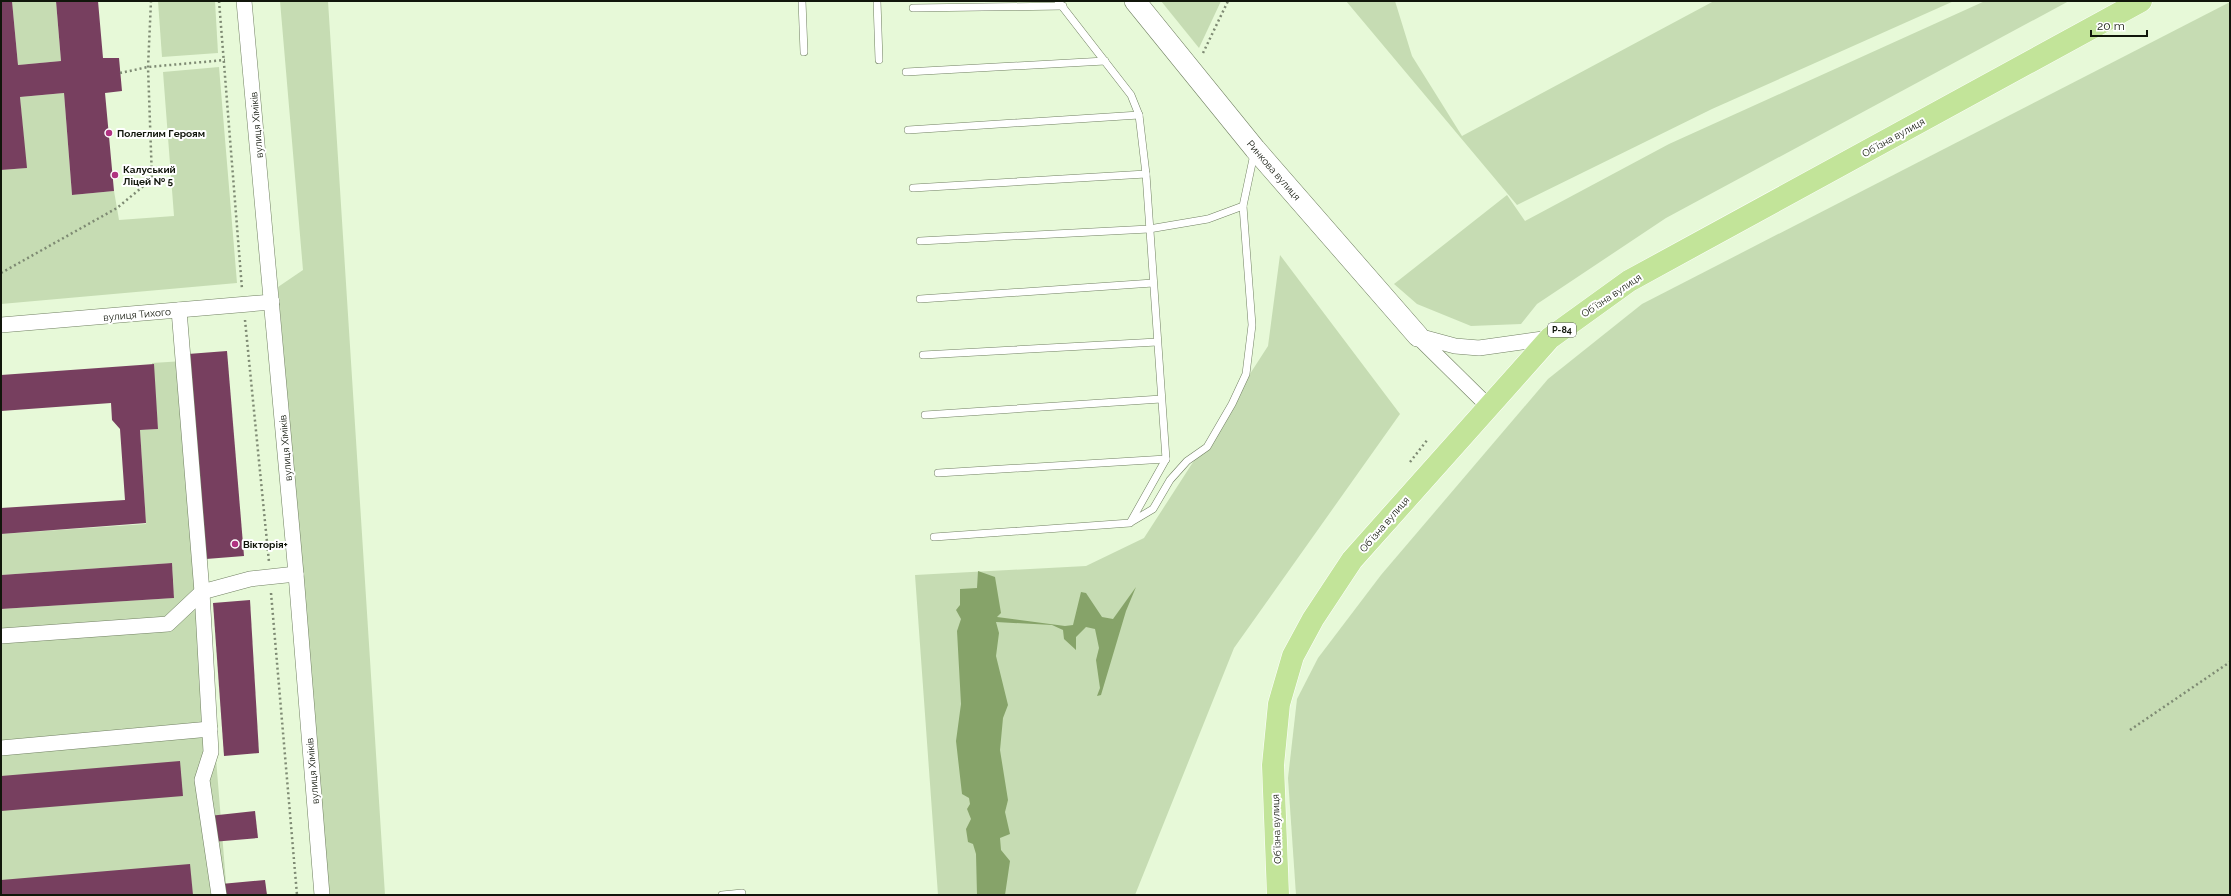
<svg xmlns="http://www.w3.org/2000/svg" width="2231" height="896" viewBox="0 0 2231 896" font-family="Raleway,sans-serif">
  <rect width="100%" height="100%" fill="#e7f9d8"/>
  <g fill="#c6dcb3">
    <polygon points="12,1 56,1 61,61 18,65"/>
    <polygon points="158,1 215,1 218,53 162,57"/>
    <polygon points="280,1 328,1 385,895 329,895 278,287 303,270"/>
    <polygon points="1161,1 1221,1 1199,48"/>
    <polygon points="1346,1 1395,1 1412,56 1462,136 1714,1 1954,1 1712,109 1517,205"/>
    <polygon points="1985,1 2069,1 1666,218 1537,304 1521,324 1471,326 1417,304 1394,284 1507,195 1525,221 1669,144"/>
    <polygon points="2230,2 2230,895 1296,895 1288,778 1297,699 1318,658 1381,575 1548,379 1642,304"/>
    <polygon points="219,67 237,283 1,304 1,170 26,168 20,97 64,93 72,195 114,191 119,220 174,216 163,72"/>
    <polygon points="1280,255 1400,414 1234,648 1135,895 938,895 915,575 1086,566 1144,538 1268,346"/>
    <polygon points="184,361 227,895 1,895 1,609 174,598 172,563 1,575 1,534 146,524 140,430 158,429 152,363"/>
  </g>
  <polygon fill="#86a369" points="978,571 995,577 1001,613 997,617 1065,626 1073,625 1081,592 1086,593 1102,617 1113,619 1136,587 1126,611 1101,695 1097,696 1100,688 1096,660 1099,648 1095,629 1086,627 1076,637 1076,650 1064,639 1063,630 1052,625 996,622 999,633 996,656 1008,705 1003,718 1000,750 1008,800 1005,812 1010,834 1000,838 1001,850 1010,861 1005,895 977,895 976,854 973,844 968,842 966,829 971,819 967,809 970,804 969,798 962,794 956,741 961,704 957,631 961,619 956,610 960,605 960,589 977,588"/>
  <g fill="#773f5f">
    <polygon points="1,1 12,1 18,65 61,61 56,1 98,1 103,58 119,58 122,91 105,93 114,191 72,195 64,93 20,97 27,168 1,170"/>
    <polygon points="227,351 244,556 206,559 188,354"/>
    <polygon points="154,364 158,429 140,430 146,523 1,534 1,508 125,500 120,429 112,420 111,403 1,411 1,375"/>
    <polygon points="172,563 174,598 1,609 1,575"/>
    <polygon points="250,600 259,753 224,756 213,603"/>
    <polygon points="180,761 183,796 1,811 1,776"/>
    <polygon points="255,811 258,838 212,842 209,816"/>
    <polygon points="190,864 193,895 1,895 1,880"/>
    <polygon points="265,880 267,895 222,895 221,884"/>
  </g>
  <g fill="none" stroke-linecap="round" stroke-linejoin="round">
    <g stroke="#718062" stroke-width="8">
      <g id="service">
        <polyline points="802,1 804,52"/>
        <polyline points="877,1 879,60"/>
        <polyline points="913,8 1063,6"/>
        <polyline points="906,72 1105,61"/>
        <polyline points="908,130 1139,115"/>
        <polyline points="913,188 1146,174"/>
        <polyline points="920,241 1149,229 1208,219 1243,206 1254,154"/>
        <polyline points="920,299 1153,283"/>
        <polyline points="923,355 1157,342"/>
        <polyline points="925,415 1161,399"/>
        <polyline points="938,473 1166,459"/>
        <polyline points="1131,522 1153,509 1170,480 1187,461 1207,447 1232,404 1246,374 1252,325 1243,206"/>
        <polyline points="934,537 1130,523 1166,459 1146,174 1139,115 1131,95 1058,1"/>
        <polyline points="722,895 742,893"/>
      </g>
    </g>
    <g stroke="#718062" stroke-width="16">
      <g id="minor">
        <polyline points="244,1 296,574 322,895"/>
        <polyline points="179,310 202,592 211,752 202,780 219,895"/>
        <polyline points="1,325 272,302"/>
        <polyline points="1418,336 1455,346 1479,348 1550,338"/>
        <polyline points="1418,337 1488,406"/>
        <polyline points="1,636 168,624 202,592 250,579 296,574"/>
        <polyline points="1,748 210,729"/>
      </g>
    </g>
    <g stroke="#718062" stroke-width="22">
      <polyline id="secondary" points="1135,1 1255,149 1418,336"/>
    </g>
    <g stroke="#fff" stroke-width="23">
      <polyline id="primary" points="1278,895 1273,765 1279,704 1293,656 1313,619 1352,560 1550,338 1629,281 2141,1"/>
    </g>
    <g stroke="#7e8a73" stroke-width="2.5" stroke-dasharray="2 3" stroke-linecap="butt">
      <polyline points="219,1 242,289"/>
      <polyline points="1203,53 1228,1"/>
      <polyline points="120,73 148,67 225,60"/>
      <polyline points="1,273 117,208 152,179 148,67 151,1"/>
      <polyline points="245,320 269,562"/>
      <polyline points="1410,462 1428,439"/>
      <polyline points="271,593 297,895"/>
      <polyline points="2130,730 2230,662"/>
    </g>
    <use href="#service" stroke="#fff" stroke-width="7"/>
    <use href="#minor" stroke="#fff" stroke-width="15"/>
    <use href="#secondary" stroke="#fff" stroke-width="21"/>
    <use href="#primary" stroke="#c2e499" stroke-width="22"/>
  </g>
  <g fill="#b03281" stroke="#fff" stroke-width="1.5">
    <circle cx="109" cy="133" r="4"/>
    <circle cx="115" cy="175" r="4"/>
    <circle cx="235" cy="544" r="4"/>
  </g>
  <g text-anchor="middle" stroke-width="4" stroke-linejoin="round" paint-order="stroke">
    <rect fill="#fff" stroke="#585c54" stroke-width="1" x="1548" y="323" width="28" height="14" rx="3"/>
    <g font-size="9" font-weight="bold" fill="#11160b">
      <text x="1562" y="333">Р-84</text>
    </g>
    <g font-size="10" fill="#11160b" stroke="#fff">
      <text transform="translate(256 125) rotate(-95)" y="4">вулиця Хіміків</text>
      <text transform="translate(1893 137) rotate(-29)" y="4">Обʼїзна вулиця</text>
      <text transform="translate(1274 170) rotate(49)" y="4">Ринкова вулиця</text>
      <text transform="translate(1611 295) rotate(-34)" y="4">Обʼїзна вулиця</text>
      <text transform="translate(137 314) rotate(-5)" y="4">вулиця Тихого</text>
      <text transform="translate(285 448) rotate(-95)" y="4">вулиця Хіміків</text>
      <text transform="translate(1384 524) rotate(-49)" y="4">Обʼїзна вулиця</text>
      <text transform="translate(312 771) rotate(-95)" y="4">вулиця Хіміків</text>
      <text transform="translate(1276 829) rotate(-92)" y="4">Обʼїзна вулиця</text>
    </g>
    <g font-size="10" font-weight="bold" fill="#11160b" stroke="#fff" text-anchor="start">
      <text x="117" y="137">Полеглим Героям</text>
      <text x="123" y="173">Калуський<tspan x="123" dy="12">Ліцей № 5</tspan></text>
      <text x="243" y="548">Вікторія+</text>
    </g>
  </g>
  <rect width="2231" height="896" fill="none" stroke="#11160b" stroke-width="4"/>
  <path d="M2091 30v6h56v-6" fill="none" stroke="#11160b" stroke-width="2"/>
  <text x="2097" y="30" font-size="12" fill="#11160b" stroke="#ffffff" stroke-width="3" paint-order="stroke">20 m</text>
</svg>
